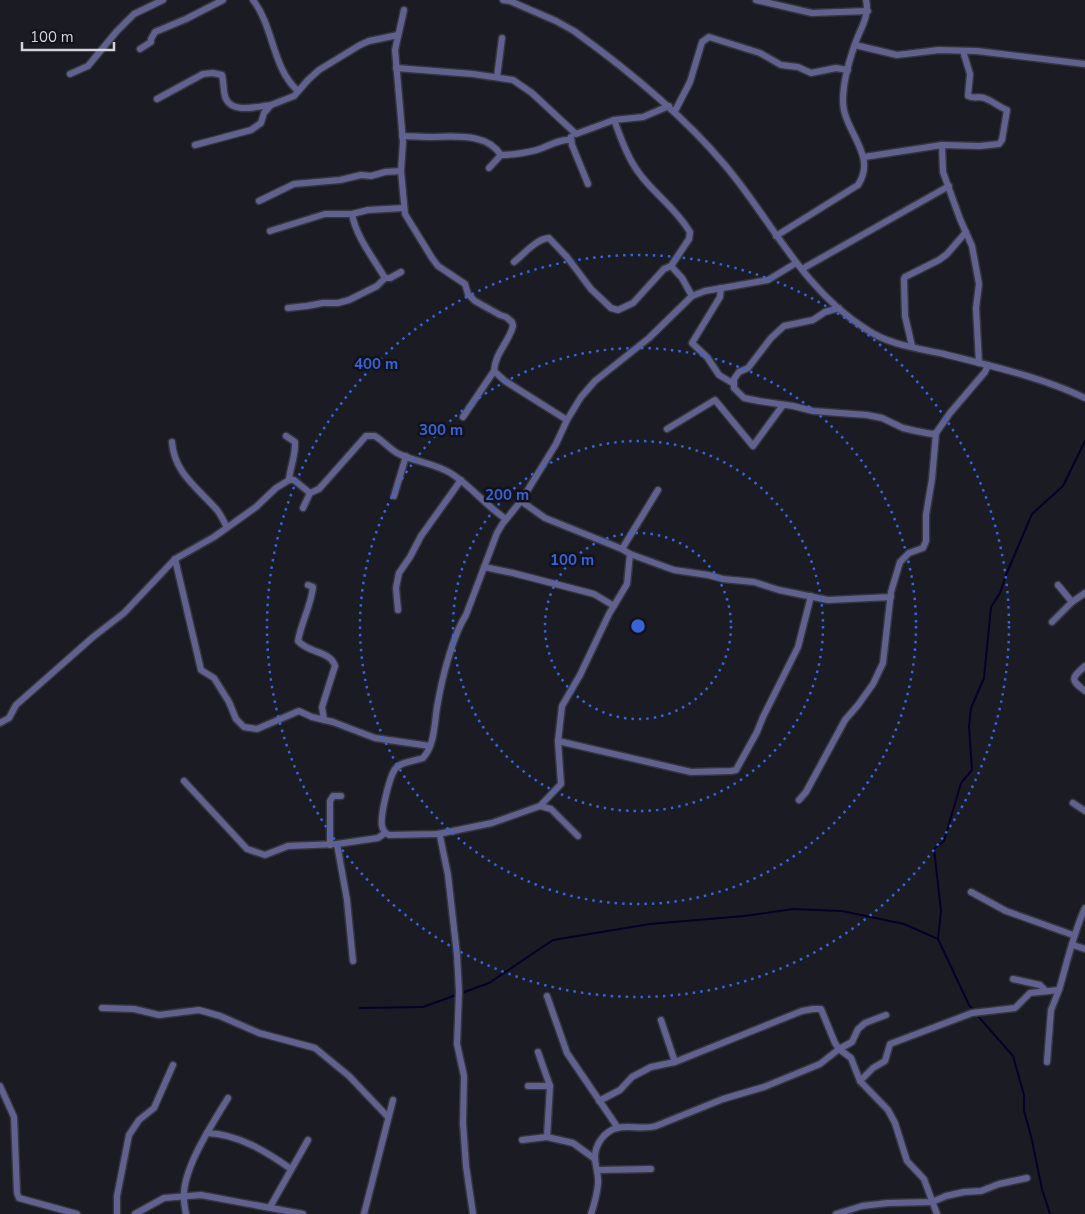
<svg xmlns="http://www.w3.org/2000/svg" width="1085" height="1214" viewBox="0 0 1085 1214" font-family="'Nunito Sans',sans-serif">
  <rect width="100%" height="100%" fill="#1b1b24"/>
  <g fill="none" stroke-linecap="round" stroke-linejoin="round">
    <g stroke="#080027" stroke-width="2">
      <polyline points="360,1008 423,1007 489,983 553,940 650,924 744,916 793,909 842,911 904,924 938,939"/>
      <polyline points="974,1011 969,1005 938,939 941,911 934,849 944,841 961,783 972,770 969,726 971,708 984,678 991,607 1000,593 1006,575 1032,514 1063,486 1085,441"/>
      <polyline points="977,1015 1013,1056 1024,1095 1024,1111 1031,1136 1042,1189 1050,1214"/>
    </g>
    <g stroke="#35353d" stroke-width="9">
      <g id="street">
        <path d="M253,0C274,27 272,68 298,91"/>
        <path d="M503,0L510,1L556,21L574,31C628,70 681,113 724,164C771,219 801,288 866,329C889,345 917,348 944,354C991,366 1041,377 1085,398"/>
        <polyline points="756,0 812,13 868,11"/>
        <path d="M404,10L395,50L403,142L401,171L405,214L432,258L438,266L465,284L468,294L475,301L500,315L506,317L512,322L513,326C509,342 495,353 494,371L463,417"/>
        <polyline points="855,45 897,55 939,50 977,51 1085,64"/>
        <polyline points="140,49 151,42 151,39 155,32 186,19 223,0"/>
        <polyline points="396,68 473,74 513,80 532,93 576,134 614,120 643,117 669,106"/>
        <polyline points="70,74 88,66 117,31 134,14 163,0"/>
        <polyline points="497,77 502,38"/>
        <path d="M157,99L203,74L213,73L222,75C224,82 223,93 226,99C233,114 259,106 271,105"/>
        <polyline points="675,111 690,82 702,42 709,37 760,53 781,65 798,67 811,73 836,68 848,70"/>
        <path d="M614,120C621,138 627,157 639,173C654,194 675,207 690,232L689,239L671,266"/>
        <path d="M402,136C412,136 421,137 430,137C454,137 486,132 501,155"/>
        <polyline points="571,137 572,145 588,184"/>
        <polyline points="195,145 251,130 261,123 264,113 271,105 294,96 308,80 319,70 360,45 369,41 398,35"/>
        <polyline points="942,145 943,172 960,219 972,246 979,284 976,308 979,363"/>
        <path d="M864,157L942,145L980,146L999,144L1002,140L1007,110C999,107 993,101 984,98C979,96 973,99 968,96L970,74L963,51"/>
        <path d="M489,168L501,155C512,155 525,153 537,150C546,147 562,138 571,140"/>
        <polyline points="259,201 294,184 340,180 361,175 371,176 385,172 401,171"/>
        <polyline points="270,231 325,214 352,214"/>
        <path d="M776,236L858,185C878,155 843,131 843,101C843,83 849,61 855,44C860,29 870,16 866,0"/>
        <path d="M514,262C524,254 536,239 549,238L567,257L591,289L611,308L618,310L633,303L664,269L671,266L682,278L692,296"/>
        <polyline points="802,269 949,186"/>
        <polyline points="385,278 390,278 401,272"/>
        <polyline points="721,288 720,297 692,343 707,357 719,375 734,384"/>
        <path d="M288,308L307,306L323,303H338L349,300L377,286L385,278C374,259 356,237 352,214L368,210L404,208"/>
        <polyline points="839,308 825,312 813,320 784,326 771,338 748,368 739,372 734,379 734,388 744,398 759,401 793,406 813,411 867,415 882,418 903,428 916,431 932,434 936,433"/>
        <polyline points="912,346 905,316 904,279 905,277 939,260 947,254 966,232"/>
        <polyline points="494,371 505,381 567,420"/>
        <polyline points="667,429 715,400 753,446 783,405"/>
        <path d="M286,436L295,442C296,455 290,467 289,480"/>
        <path d="M172,442C174,473 198,488 217,510C221,515 224,522 227,527"/>
        <polyline points="394,496 406,456"/>
        <polyline points="521,501 545,518 622,549 630,554 674,570 708,575 723,579 754,582 779,590 828,600 891,597"/>
        <path d="M303,508L310,493L319,489L366,436H375C383,441 389,448 397,453C414,462 435,463 452,474C472,487 486,506 506,519"/>
        <polyline points="622,549 658,490"/>
        <polyline points="175,559 201,670 214,678 229,702 236,719 244,727 257,729 299,711 312,717 333,722 375,738 430,746"/>
        <polyline points="484,567 513,573 594,594 614,606"/>
        <path d="M308,585L313,587C311,606 301,623 298,641C308,653 331,651 335,666L322,707L324,720"/>
        <polyline points="1058,585 1072,602"/>
        <polyline points="398,610 396,588 399,573 410,557 421,536 461,480"/>
        <polyline points="1052,622 1072,602 1085,593"/>
        <path d="M1085,666C1071,679 1070,679 1085,691"/>
        <polyline points="0,723 9,718 16,705 93,637 124,613 175,559 214,537 256,507 276,488 289,480 294,480 310,493"/>
        <polyline points="558,741 691,772 731,771 736,770 757,732 763,717 798,647 811,596"/>
        <polyline points="184,781 247,849 265,855 288,846 337,844 378,838 385,833"/>
        <polyline points="799,800 806,792 845,720 858,705 873,684 883,663 891,592 900,562 909,553 923,548 926,541 926,515 932,479 936,433 950,413 985,372 988,365"/>
        <polyline points="1073,803 1085,811"/>
        <polyline points="540,806 561,784 558,741 562,706 580,675 609,614 627,584 630,554"/>
        <polyline points="438,834 440,836 448,875 457,955 459,992 457,1044 464,1076 463,1123 466,1166 473,1214"/>
        <path d="M578,836L551,809L540,806L492,823L438,834L389,835C385,833 383,831 382,826C380,816 389,778 395,769C400,762 415,761 423,758C436,744 434,720 438,702C442,678 453,635 466,615L497,533L503,523L521,501L556,444L567,420L581,397L595,381L649,338L692,296L705,291L768,280L796,263"/>
        <polyline points="337,844 347,900 353,961"/>
        <polyline points="330,845 330,801 333,796 341,796"/>
        <polyline points="971,892 1006,911 1073,935"/>
        <polyline points="1073,945 1085,949"/>
        <polyline points="1013,979 1040,985 1046,991"/>
        <polyline points="547,996 567,1053 618,1128"/>
        <polyline points="102,1008 134,1009 159,1015 199,1010 220,1016 259,1033 315,1048 349,1076 388,1117"/>
        <polyline points="661,1020 675,1062 802,1011 813,1009 821,1009 835,1043 839,1049 851,1058 860,1081 888,1110 895,1123 907,1161 924,1179 937,1214"/>
        <polyline points="538,1052 550,1086 547,1137"/>
        <polyline points="1047,1062 1051,1010 1059,990"/>
        <path d="M860,1081L873,1068L885,1061L890,1044L972,1013L1015,1008L1030,993L1059,990C1067,963 1073,934 1085,908"/>
        <polyline points="0,1086 14,1117 17,1193 19,1198 77,1214"/>
        <polyline points="528,1086 550,1086"/>
        <polyline points="599,1101 620,1090 632,1077 651,1067 675,1062"/>
        <path d="M207,1133C238,1134 267,1152 291,1169"/>
        <polyline points="522,1140 547,1137 573,1143 595,1159"/>
        <polyline points="598,1170 651,1169"/>
        <polyline points="270,1207 308,1140"/>
        <polyline points="117,1214 117,1196 129,1135 139,1120 154,1108 173,1065"/>
        <polyline points="135,1214 164,1198 201,1195 303,1214"/>
        <path d="M186,1214C185,1209 184,1204 184,1198C182,1169 213,1123 228,1098"/>
        <polyline points="364,1214 393,1100"/>
        <path d="M591,1214C594,1205 597,1194 598,1184C599,1174 595,1166 595,1157C595,1144 605,1131 617,1128C630,1125 643,1130 656,1126L723,1099L764,1087L820,1064L839,1049L852,1042L858,1029L865,1023L886,1015"/>
        <polyline points="836,1214 862,1206 888,1203 932,1202 946,1196 964,1192 981,1191 999,1184 1027,1178"/>
      </g>
    </g>
    <use href="#street" stroke="#616190" stroke-width="6"/>
  </g>
  <g fill="none" stroke="#3862d8" stroke-width="2.5" stroke-dasharray="2.5 5">
    <circle cx="638" cy="626" r="93"/>
    <circle cx="638" cy="626" r="185"/>
    <circle cx="638" cy="626" r="278"/>
    <circle cx="638" cy="626" r="371"/>
  </g>
  <circle cx="638" cy="626" r="8" fill="#3862d8" stroke="#12121b" stroke-width="2.5"/>
  <g font-size="15" text-anchor="middle" font-weight="bold" fill="#3862d8" stroke="#12121b" stroke-width="5" stroke-linejoin="round" paint-order="stroke">
    <text x="376" y="369">400 m</text>
    <text x="441" y="435">300 m</text>
    <text x="507" y="500">200 m</text>
    <text x="572" y="565">100 m</text>
  </g>
  <path d="M22 42v8h92v-8" fill="none" stroke="#d3d3da" stroke-width="2.5"/>
  <text x="30" y="42" font-size="15" fill="#d3d3da" stroke="#12121b" stroke-width="4" paint-order="stroke">100 m</text>
</svg>
